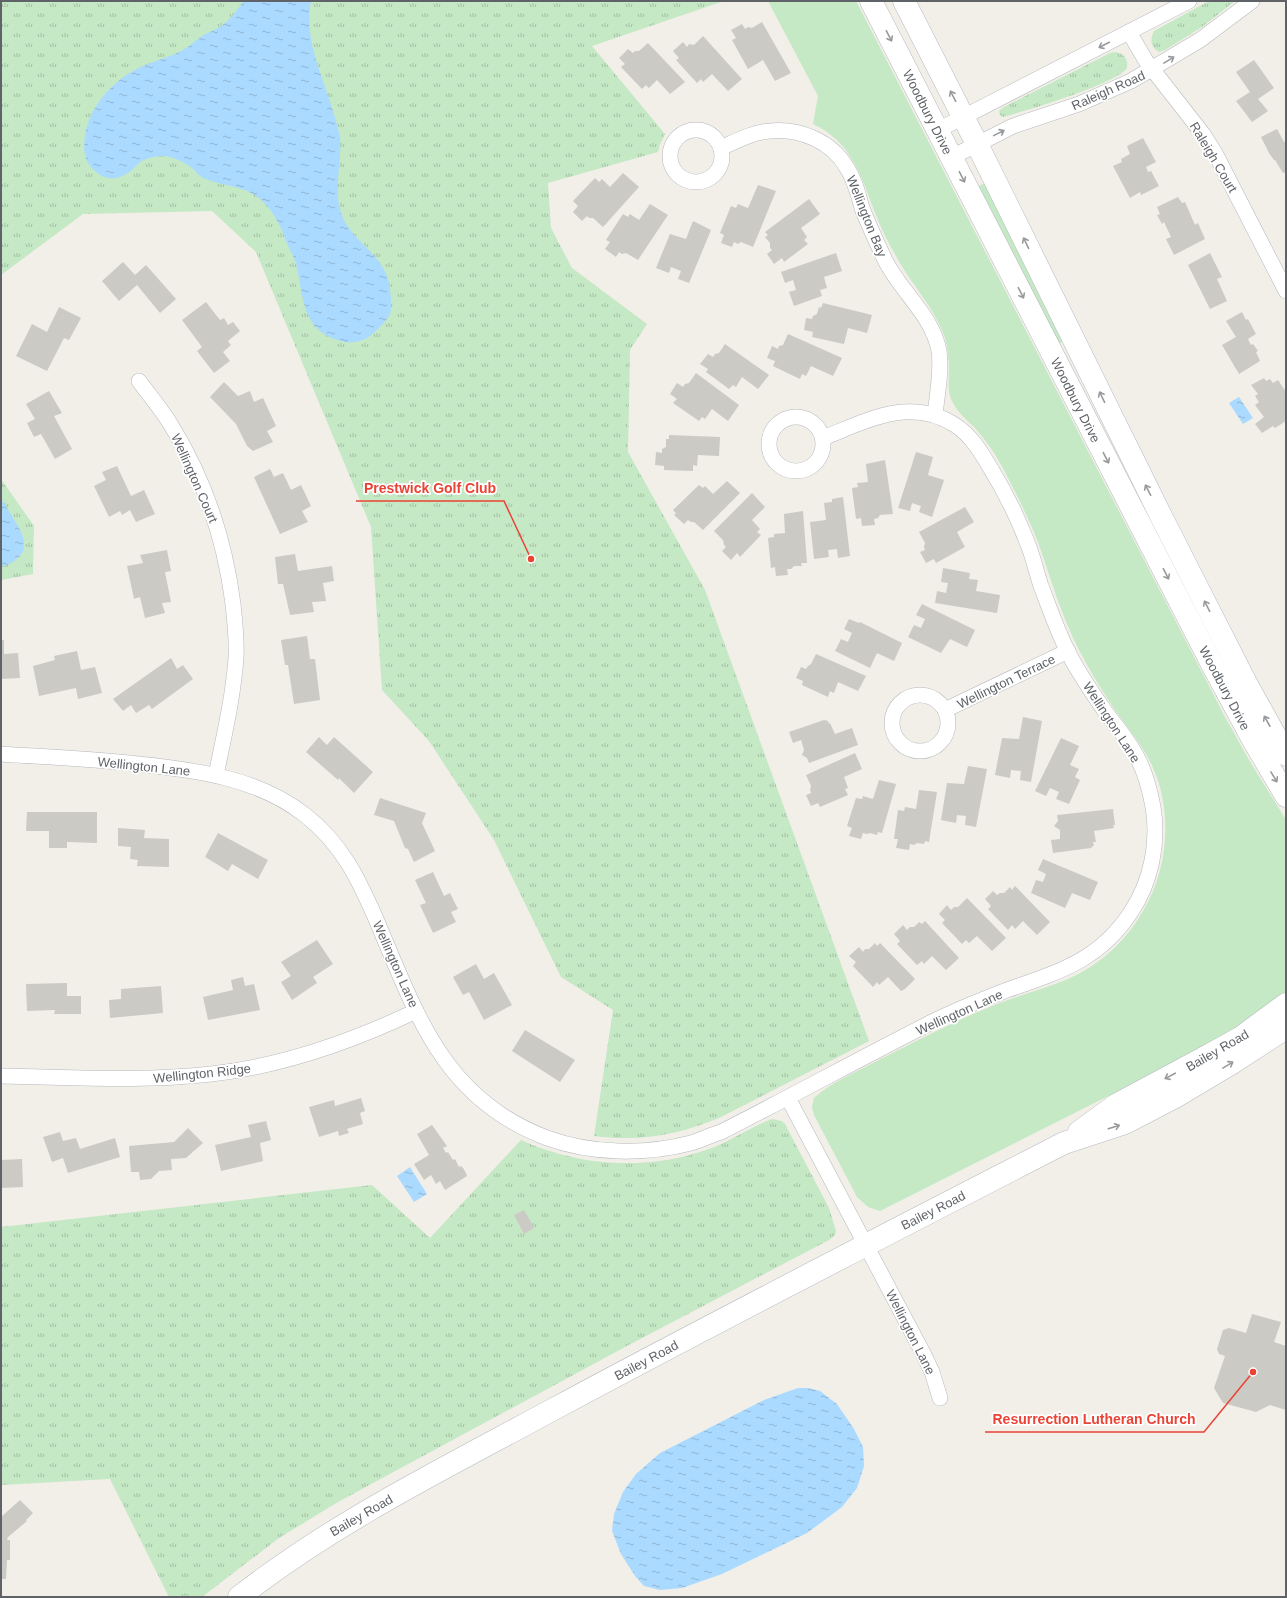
<svg xmlns="http://www.w3.org/2000/svg" width="1287" height="1598" viewBox="0 0 1287 1598" font-family="Arial,sans-serif">
  <defs>
    <pattern id="grass-tufts" width="24" height="20" patternUnits="userSpaceOnUse"><rect width="24" height="20" fill="#c5e8c5"/><path d="M3 7l-1-3M5 7V3M7 7l1-3M15 17l-1-3M17 17v-4M19 17l1-3" fill="none" stroke="#a3c0a4"/></pattern>
    <pattern id="water-ripples" width="26" height="14" patternUnits="userSpaceOnUse"><rect width="26" height="14" fill="#aadaff"/><path d="M2 4q2-2 4 0t4 0M15 11q2-2 4 0t4 0" fill="none" stroke="#8eb4d2"/></pattern>
  </defs>
  <rect width="100%" height="100%" fill="#f1efe8"/>
  <g fill="url(#grass-tufts)">
    <path d="M1,1H724L592,46L665,134L660,144L658,152L548,183L551,228L572,268L647,324L630,350L628,452L705,590L869,1041L721,1117C680,1135 639,1142 594,1136L613,1010L561,977L494,840L429,741L382,690L371,527L256,252L212,211L83,214L1,275Z"/>
    <path d="M1209,1H1235L1202,27L1165,50L1159,52C1150,47 1150,39 1154,31Z"/>
    <path d="M1115,52C1124,53 1128,59 1127,68C1116,84 1025,111 1003,117L1000,115L999,111L1002,108L1110,53Z"/>
    <polygon points="1,479 34,526 33,574 1,580"/>
    <path d="M772,1119L782,1121L785,1124L829,1208L836,1231L835,1235L829,1240L625,1347L338,1502L279,1538L202,1597H169L110,1479L1,1485V1227L372,1185L430,1238L521,1140C580,1167 648,1171 709,1149C731,1141 750,1127 772,1119Z"/>
  </g>
  <g fill="#c5e8c5">
    <path d="M768,1H856L1225,717L1249,760L1286,820V995L1258,1018L1126,1087L880,1211L868,1207L857,1197L814,1115L812,1107L814,1098C829,1084 850,1075 869,1065C912,1043 956,1020 1002,1002C1024,994 1047,988 1068,979C1100,965 1126,941 1143,911C1165,874 1171,829 1160,787C1150,753 1135,738 1115,710C1102,691 1090,671 1079,650C1061,615 1051,579 1038,542C1030,522 1021,503 1011,484C1003,467 993,450 981,435C972,423 958,415 952,401C947,391 949,381 949,370C949,359 948,348 945,338C935,308 911,284 896,256C887,241 880,226 874,210C860,173 851,142 813,124L818,96Z"/>
    <polygon points="985,183 1064,341 1058,344 984,199 979,186"/>
  </g>
  <g fill="url(#water-ripples)">
    <path d="M244,1H311C303,42 325,80 335,118C337,125 339,131 340,138C342,165 332,193 343,218C353,240 377,252 386,274C390,283 391,294 391,304C391,307 391,311 390,314C386,322 376,331 370,336C362,342 349,344 341,341C301,331 304,297 296,264C294,256 289,249 286,241C279,221 267,199 247,191C232,185 217,184 203,178C198,175 196,172 192,168C184,162 174,157 164,156C157,156 146,158 140,162C137,164 136,167 133,169C119,181 106,182 93,169C84,161 83,148 85,136C89,107 113,80 139,68C153,61 168,58 181,51C189,47 195,41 202,36C209,32 218,29 224,24C232,18 238,8 244,1Z"/>
    <polygon points="1239,397 1253,418 1243,424 1229,403"/>
    <path d="M1,498C15,524 45,553 1,567Z"/>
    <polygon points="410,1167 427,1194 414,1202 397,1176"/>
    <polygon points="798,1388 808,1388 820,1391 837,1404 854,1429 863,1447 864,1466 857,1488 842,1507 807,1533 722,1574 682,1588 660,1590 644,1586 635,1576 621,1554 612,1531 614,1514 623,1492 636,1474 660,1453 764,1400"/>
  </g>
  <g fill="#cccac5">
    <polygon points="762,22 791,73 775,81 763,60 748,69 732,40 736,38 731,30 742,24 745,29 748,27 752,28"/>
    <polygon points="703,36 742,79 728,91 712,74 703,82 701,79 697,83 676,60 679,58 673,51 683,42 687,47 689,44 694,45"/>
    <polygon points="648,43 685,82 670,94 657,80 649,88 646,85 642,89 621,67 625,64 619,58 628,49 633,53 635,51 639,51"/>
    <polygon points="1254,60 1274,88 1258,99 1268,111 1252,122 1236,101 1250,92 1236,72"/>
    <polygon points="1277,129 1284,142 1286,141 1286,172 1283,173 1275,160 1274,160 1269,153 1261,137"/>
    <polygon points="1143,138 1156,162 1146,167 1148,172 1151,171 1159,186 1141,195 1140,192 1130,198 1113,166 1122,162 1121,159 1130,154 1127,146"/>
    <polygon points="623,173 639,187 603,227 593,218 589,218 587,216 582,221 573,212 578,206 573,201 595,178 599,182 602,179 610,187"/>
    <polygon points="758,185 776,191 753,247 741,242 738,244 734,242 732,247 721,243 724,235 720,233 731,206 736,208 738,204 748,208"/>
    <polygon points="1178,197 1182,203 1185,202 1195,225 1198,223 1205,239 1174,255 1166,239 1171,237 1164,222 1162,224 1157,215 1160,214 1157,207"/>
    <polygon points="809,199 820,214 801,228 807,237 804,240 808,244 784,262 782,258 774,264 767,254 772,250 770,248 770,243 765,237 768,235 765,232"/>
    <polygon points="650,204 668,215 638,260 626,253 622,254 619,252 616,257 605,249 610,242 606,240 623,214 628,217 630,214 639,220"/>
    <polygon points="693,221 711,230 689,283 678,279 681,271 671,267 669,273 656,268 670,234 686,239"/>
    <polygon points="836,253 842,271 824,277 827,288 820,290 822,296 794,306 789,292 796,290 793,280 785,283 781,272"/>
    <polygon points="1210,253 1222,277 1217,279 1227,301 1210,309 1188,265"/>
    <polygon points="123,262 135,275 146,265 176,299 160,313 137,285 119,301 102,281"/>
    <polygon points="206,302 220,320 224,318 228,325 233,322 240,331 228,341 231,345 223,352 230,361 214,373 197,351 202,347 182,320"/>
    <polygon points="823,303 872,315 867,333 848,328 844,344 812,337 813,332 804,330 806,318 812,319 813,316 817,314 819,307 821,308"/>
    <polygon points="59,307 81,318 69,340 64,338 47,371 16,356 32,324 47,332"/>
    <polygon points="1242,312 1246,320 1248,319 1256,334 1248,339 1251,345 1253,344 1258,351 1256,352 1260,361 1239,374 1222,345 1236,337 1226,321"/>
    <polygon points="788,334 842,358 833,376 811,366 806,376 802,374 800,379 773,366 775,361 767,358 772,346 778,349 779,346 783,345"/>
    <polygon points="725,344 769,375 758,389 742,377 736,387 733,385 729,389 706,372 708,369 700,364 708,354 713,357 715,354 719,353"/>
    <polygon points="696,373 739,405 728,421 712,409 705,419 702,417 699,421 673,403 677,399 670,394 677,383 683,387 685,384 689,383"/>
    <polygon points="1264,378 1266,381 1270,379 1273,383 1278,380 1286,392 1286,421 1275,428 1273,426 1262,433 1255,424 1264,417 1255,405 1259,402 1255,396 1258,394 1251,385"/>
    <polygon points="224,382 238,396 250,391 254,402 263,398 276,426 267,431 273,442 253,451 247,446 236,424 210,397"/>
    <polygon points="49,391 62,413 54,416 72,449 55,459 41,434 34,437 27,423 35,419 26,404"/>
    <polygon points="669,435 720,437 719,456 698,455 697,466 693,465 693,471 664,470 664,466 655,465 656,452 662,453 662,449 666,447 666,439 669,439"/>
    <polygon points="916,452 933,457 928,475 944,480 932,517 919,512 921,506 912,503 910,511 898,508"/>
    <polygon points="885,460 893,514 880,515 878,518 874,519 875,525 862,526 861,518 856,519 852,488 858,487 857,483 868,482 866,464"/>
    <polygon points="117,466 131,496 144,490 155,514 136,522 130,510 122,515 120,511 109,517 94,486 106,480 102,472"/>
    <polygon points="270,469 274,477 283,473 291,490 301,485 311,506 302,511 308,522 280,534 254,477"/>
    <polygon points="727,481 740,493 703,530 694,522 691,522 688,520 684,524 674,515 676,513 673,510 699,485 703,488 705,486 713,494"/>
    <polygon points="752,493 765,507 752,520 760,529 757,532 761,535 740,557 737,553 731,560 722,551 726,547 724,545 723,540 714,531"/>
    <polygon points="843,497 850,556 838,558 837,549 828,550 829,557 814,559 810,522 826,520 824,503 832,502 832,499"/>
    <polygon points="965,507 974,522 957,532 965,547 936,563 934,559 926,563 920,552 925,550 924,547 925,543 919,532"/>
    <polygon points="803,511 807,563 801,563 802,566 794,566 791,569 787,569 788,575 776,576 775,567 771,568 768,538 774,537 774,534 785,533 784,514"/>
    <polygon points="167,550 171,571 165,572 171,602 162,603 165,613 145,618 140,597 134,599 127,566 143,563 140,555"/>
    <polygon points="295,554 298,571 332,566 334,581 323,583 326,601 312,602 314,612 290,615 283,584 278,584 275,557"/>
    <polygon points="943,568 970,573 969,579 978,580 976,591 1000,595 997,613 935,603 937,591 946,593 948,583 941,582"/>
    <polygon points="922,604 975,630 967,647 950,639 941,653 908,637 914,625 921,628 925,619 916,615"/>
    <polygon points="849,619 859,623 860,622 902,643 894,661 877,653 870,668 835,651 841,639 848,642 852,633 844,629"/>
    <polygon points="307,636 310,659 315,659 320,700 294,704 288,665 285,665 281,640"/>
    <polygon points="1,640 4,640 4,654 18,653 20,678 1,679"/>
    <polygon points="77,651 81,670 95,667 102,693 78,699 76,688 39,696 33,666 55,660 54,656"/>
    <polygon points="816,654 866,676 858,691 838,682 834,693 830,691 828,697 802,685 803,681 796,678 801,667 806,669 808,666 811,664"/>
    <polygon points="171,658 177,669 183,665 193,679 152,709 149,705 136,713 131,705 123,711 113,699"/>
    <polygon points="1023,717 1042,721 1031,782 1020,780 1021,771 1011,770 1010,778 995,775 1002,738 1019,739"/>
    <polygon points="824,720 828,721 829,724 830,723 835,734 852,728 858,745 809,763 807,758 802,755 804,750 801,740 793,743 789,732"/>
    <polygon points="319,737 327,745 334,737 373,772 354,793 339,778 338,780 306,752"/>
    <polygon points="1061,738 1079,746 1070,765 1079,769 1075,777 1080,780 1069,804 1056,799 1059,792 1050,788 1046,796 1035,791"/>
    <polygon points="855,753 862,769 844,777 848,788 845,789 848,795 820,807 818,803 811,806 806,795 811,793 810,789 811,786 806,775"/>
    <polygon points="968,766 987,769 976,827 965,825 966,816 957,815 956,823 941,820 947,783 964,784"/>
    <polygon points="879,780 896,784 882,833 878,832 877,835 870,833 867,834 863,833 861,839 849,836 852,828 847,826 856,798 862,799 863,796 873,799"/>
    <polygon points="919,790 937,792 929,842 925,841 924,844 917,843 914,845 910,844 909,850 896,848 898,839 894,839 898,810 904,811 905,807 916,809"/>
    <polygon points="380,798 426,813 422,823 435,851 414,862 408,849 405,848 394,821 374,815"/>
    <polygon points="1113,809 1115,825 1113,825 1114,828 1094,831 1096,842 1093,842 1094,845 1091,848 1053,853 1051,840 1060,839 1060,830 1054,826 1058,821 1057,815"/>
    <polygon points="27,812 97,812 97,843 67,842 67,848 49,848 49,831 26,831"/>
    <polygon points="118,828 145,830 144,838 169,839 169,867 137,866 138,860 130,859 131,847 118,846"/>
    <polygon points="218,833 268,860 258,879 232,864 228,871 205,857"/>
    <polygon points="1043,859 1098,882 1090,900 1072,893 1065,908 1031,893 1036,880 1043,882 1046,874 1038,870"/>
    <polygon points="433,872 444,896 450,893 458,909 451,912 456,922 433,933 420,905 426,903 415,880"/>
    <polygon points="1015,886 1050,922 1037,935 1023,921 1015,929 1012,925 1008,930 988,909 991,906 985,899 993,891 997,895 1000,893 1004,893 1010,887 1012,890"/>
    <polygon points="967,898 1006,938 992,951 977,936 969,943 966,940 962,944 942,923 945,920 939,914 947,905 951,910 954,907 958,907"/>
    <polygon points="925,921 959,958 946,970 932,956 924,964 922,961 917,965 897,944 900,941 894,934 903,925 907,930 910,927 914,927 919,922 922,924"/>
    <polygon points="317,940 333,964 313,977 317,983 292,1000 281,982 291,976 281,962"/>
    <polygon points="875,943 877,946 880,943 915,979 905,989 901,991 888,977 879,985 877,982 873,987 853,966 856,962 849,956 859,947 863,952 865,949 869,949"/>
    <polygon points="476,964 484,979 494,973 512,1005 484,1020 469,992 463,995 453,977"/>
    <polygon points="243,977 245,986 254,984 260,1010 208,1020 203,997 233,990 231,980"/>
    <polygon points="67,983 67,996 81,996 81,1014 54,1014 55,1010 27,1011 26,984"/>
    <polygon points="161,986 163,1013 110,1018 109,1000 121,999 121,989"/>
    <polygon points="525,1030 575,1060 560,1082 512,1051"/>
    <polygon points="361,1098 365,1111 360,1113 363,1124 347,1129 349,1133 339,1136 338,1131 319,1137 309,1107 334,1100 335,1106"/>
    <polygon points="266,1121 271,1140 260,1143 263,1161 221,1171 215,1145 251,1137 248,1125"/>
    <polygon points="432,1125 447,1146 443,1148 446,1153 448,1152 453,1160 455,1159 459,1167 461,1166 463,1168 466,1173 467,1176 445,1190 440,1181 436,1184 431,1175 424,1180 414,1164 429,1155 417,1134"/>
    <polygon points="188,1128 203,1143 186,1158 171,1159 172,1170 159,1171 151,1179 140,1180 139,1172 131,1172 129,1146 174,1142"/>
    <polygon points="60,1132 63,1141 76,1138 80,1149 115,1138 120,1157 68,1173 63,1158 52,1162 43,1137"/>
    <polygon points="22,1159 23,1187 1,1188 1,1160"/>
    <polygon points="524,1210 534,1228 524,1234 514,1215"/>
    <polygon points="1252,1314 1281,1322 1274,1342 1286,1346 1286,1410 1270,1405 1256,1412 1223,1403 1214,1388 1225,1356 1219,1354 1217,1349 1223,1330 1229,1328 1246,1333"/>
    <polygon points="20,1500 33,1513 26,1520 27,1521 8,1537 7,1540 10,1540 10,1560 7,1560 6,1579 1,1579 1,1517"/>
  </g>
  <g fill="none" stroke-linecap="round" stroke-linejoin="round">
    <g stroke="#b5b8bc" stroke-width="16">
      <g id="minor">
        <polyline points="1129,32 1146,61 1203,134 1215,153 1286,291"/>
        <circle cx="696" cy="156" r="26"/>
        <polyline points="938,130 1189,1"/>
        <path d="M721,148C736,141 753,132 770,131C799,128 832,141 847,168C855,180 858,194 862,208C869,226 877,243 885,260C901,292 933,316 939,351C942,370 937,395 935,415"/>
        <polyline points="952,157 1013,126 1079,104 1131,81 1200,40 1252,1"/>
        <path d="M139,381C150,396 162,410 171,425C205,480 225,541 233,604C235,622 237,640 236,658C233,698 224,736 216,775"/>
        <circle cx="796" cy="444" r="27"/>
        <circle cx="920" cy="723" r="28"/>
        <polyline points="945,710 1068,651"/>
        <path d="M1,754C47,757 92,759 138,764C196,770 258,778 305,815C342,844 358,878 376,919C416,1013 443,1099 547,1138C591,1154 645,1155 691,1143C701,1140 711,1135 721,1132C792,1096 861,1058 932,1022C956,1010 981,1000 1007,990C1058,972 1099,961 1131,912C1151,882 1159,843 1153,807C1150,790 1145,772 1137,757C1129,741 1118,728 1107,714C1093,694 1078,673 1067,650C1057,630 1049,607 1041,586C1036,571 1033,556 1027,542C1017,516 1005,492 991,469C981,452 971,435 955,425C910,396 866,421 823,438"/>
        <path d="M1,1076C71,1077 141,1082 211,1074C283,1066 351,1042 416,1011"/>
        <polyline points="788,1098 924,1355 932,1372 940,1398"/>
      </g>
    </g>
    <g stroke="#b6babf" stroke-width="23">
      <g id="secondary">
        <polyline points="871,1 1214,668 1252,738 1286,796"/>
        <polyline points="904,1 977,144 1162,518 1246,683 1286,755"/>
        <polyline points="1079,1132 1116,1105 1200,1060 1240,1038 1286,1004"/>
        <path d="M239,1597C335,1522 445,1468 552,1410C721,1319 893,1231 1064,1143L1125,1123L1175,1097L1232,1063L1286,1028"/>
      </g>
    </g>
    <use href="#minor" stroke="#fff" stroke-width="15"/>
    <use href="#secondary" stroke="#fff" stroke-width="22"/>
  </g>
  <defs><path id="oneway-shaft" d="M-6 0H5M1.5-3L5.5 0L1.5 3" fill="none" stroke-width="1.6" stroke-linecap="round" stroke-linejoin="round"/></defs>
  <g stroke="#979a9d">
    <use href="#oneway-shaft" transform="translate(889 36) rotate(63)"/>
    <use href="#oneway-shaft" transform="translate(1104 45) rotate(153)"/>
    <use href="#oneway-shaft" transform="translate(1169 60) rotate(-31)"/>
    <use href="#oneway-shaft" transform="translate(953 96) rotate(-117)"/>
    <use href="#oneway-shaft" transform="translate(999 133) rotate(-26)"/>
    <use href="#oneway-shaft" transform="translate(962 177) rotate(63)"/>
    <use href="#oneway-shaft" transform="translate(1026 243) rotate(-116)"/>
    <use href="#oneway-shaft" transform="translate(1021 293) rotate(63)"/>
    <use href="#oneway-shaft" transform="translate(1102 397) rotate(-116)"/>
    <use href="#oneway-shaft" transform="translate(1106 458) rotate(63)"/>
    <use href="#oneway-shaft" transform="translate(1148 490) rotate(-117)"/>
    <use href="#oneway-shaft" transform="translate(1166 574) rotate(63)"/>
    <use href="#oneway-shaft" transform="translate(1207 606) rotate(-117)"/>
    <use href="#oneway-shaft" transform="translate(1267 721) rotate(-119)"/>
    <use href="#oneway-shaft" transform="translate(1274 777) rotate(59)"/>
    <use href="#oneway-shaft" transform="translate(1228 1065) rotate(-31)"/>
    <use href="#oneway-shaft" transform="translate(1170 1076) rotate(152)"/>
    <use href="#oneway-shaft" transform="translate(1114 1127) rotate(-18)"/>
  </g>
  <g text-anchor="middle" stroke-width="3.5" stroke-linejoin="round" paint-order="stroke">
    <g font-size="13" fill="#5f6368" stroke="#fff">
      <text transform="translate(1108 90) rotate(-24)" y="5">Raleigh Road</text>
      <text transform="translate(928 112) rotate(63)" y="5">Woodbury Drive</text>
      <text transform="translate(1214 157) rotate(59)" y="5">Raleigh Court</text>
      <text transform="translate(867 216) rotate(68)" y="5">Wellington Bay</text>
      <text transform="translate(1076 400) rotate(63)" y="5">Woodbury Drive</text>
      <text transform="translate(195 478) rotate(66)" y="5">Wellington Court</text>
      <text transform="translate(1006 681) rotate(-26)" y="5">Wellington Terrace</text>
      <text transform="translate(1225 688) rotate(62)" y="5">Woodbury Drive</text>
      <text transform="translate(1112 722) rotate(57)" y="5">Wellington Lane</text>
      <text transform="translate(144 766) rotate(6)" y="5">Wellington Lane</text>
      <text transform="translate(396 964) rotate(66)" y="5">Wellington Lane</text>
      <text transform="translate(959 1012) rotate(-24)" y="5">Wellington Lane</text>
      <text transform="translate(1217 1050) rotate(-30)" y="5">Bailey Road</text>
      <text transform="translate(202 1073) rotate(-6)" y="5">Wellington Ridge</text>
      <text transform="translate(933 1210) rotate(-27)" y="5">Bailey Road</text>
      <text transform="translate(911 1332) rotate(63)" y="5">Wellington Lane</text>
      <text transform="translate(646 1360) rotate(-28)" y="5">Bailey Road</text>
      <text transform="translate(361 1515) rotate(-30)" y="5">Bailey Road</text>
    </g>
  </g>
  <path fill="none" stroke="#ea4335" stroke-width="1.5" d="M531 559L504 501H356M1253 1372L1204 1432H985"/>
  <g fill="#ea4335" stroke="#fff" stroke-width="1.5">
    <circle cx="531" cy="559" r="4"/>
    <circle cx="1253" cy="1372" r="4"/>
  </g>
  <g font-size="14" text-anchor="middle" font-weight="bold" fill="#ea4335" stroke="#fff" stroke-width="3.5" stroke-linejoin="round" paint-order="stroke">
    <text x="430" y="493">Prestwick Golf Club</text>
    <text x="1094" y="1424">Resurrection Lutheran Church</text>
  </g>
  <rect width="1287" height="1598" fill="none" stroke="#5f6368" stroke-width="4"/>
</svg>
